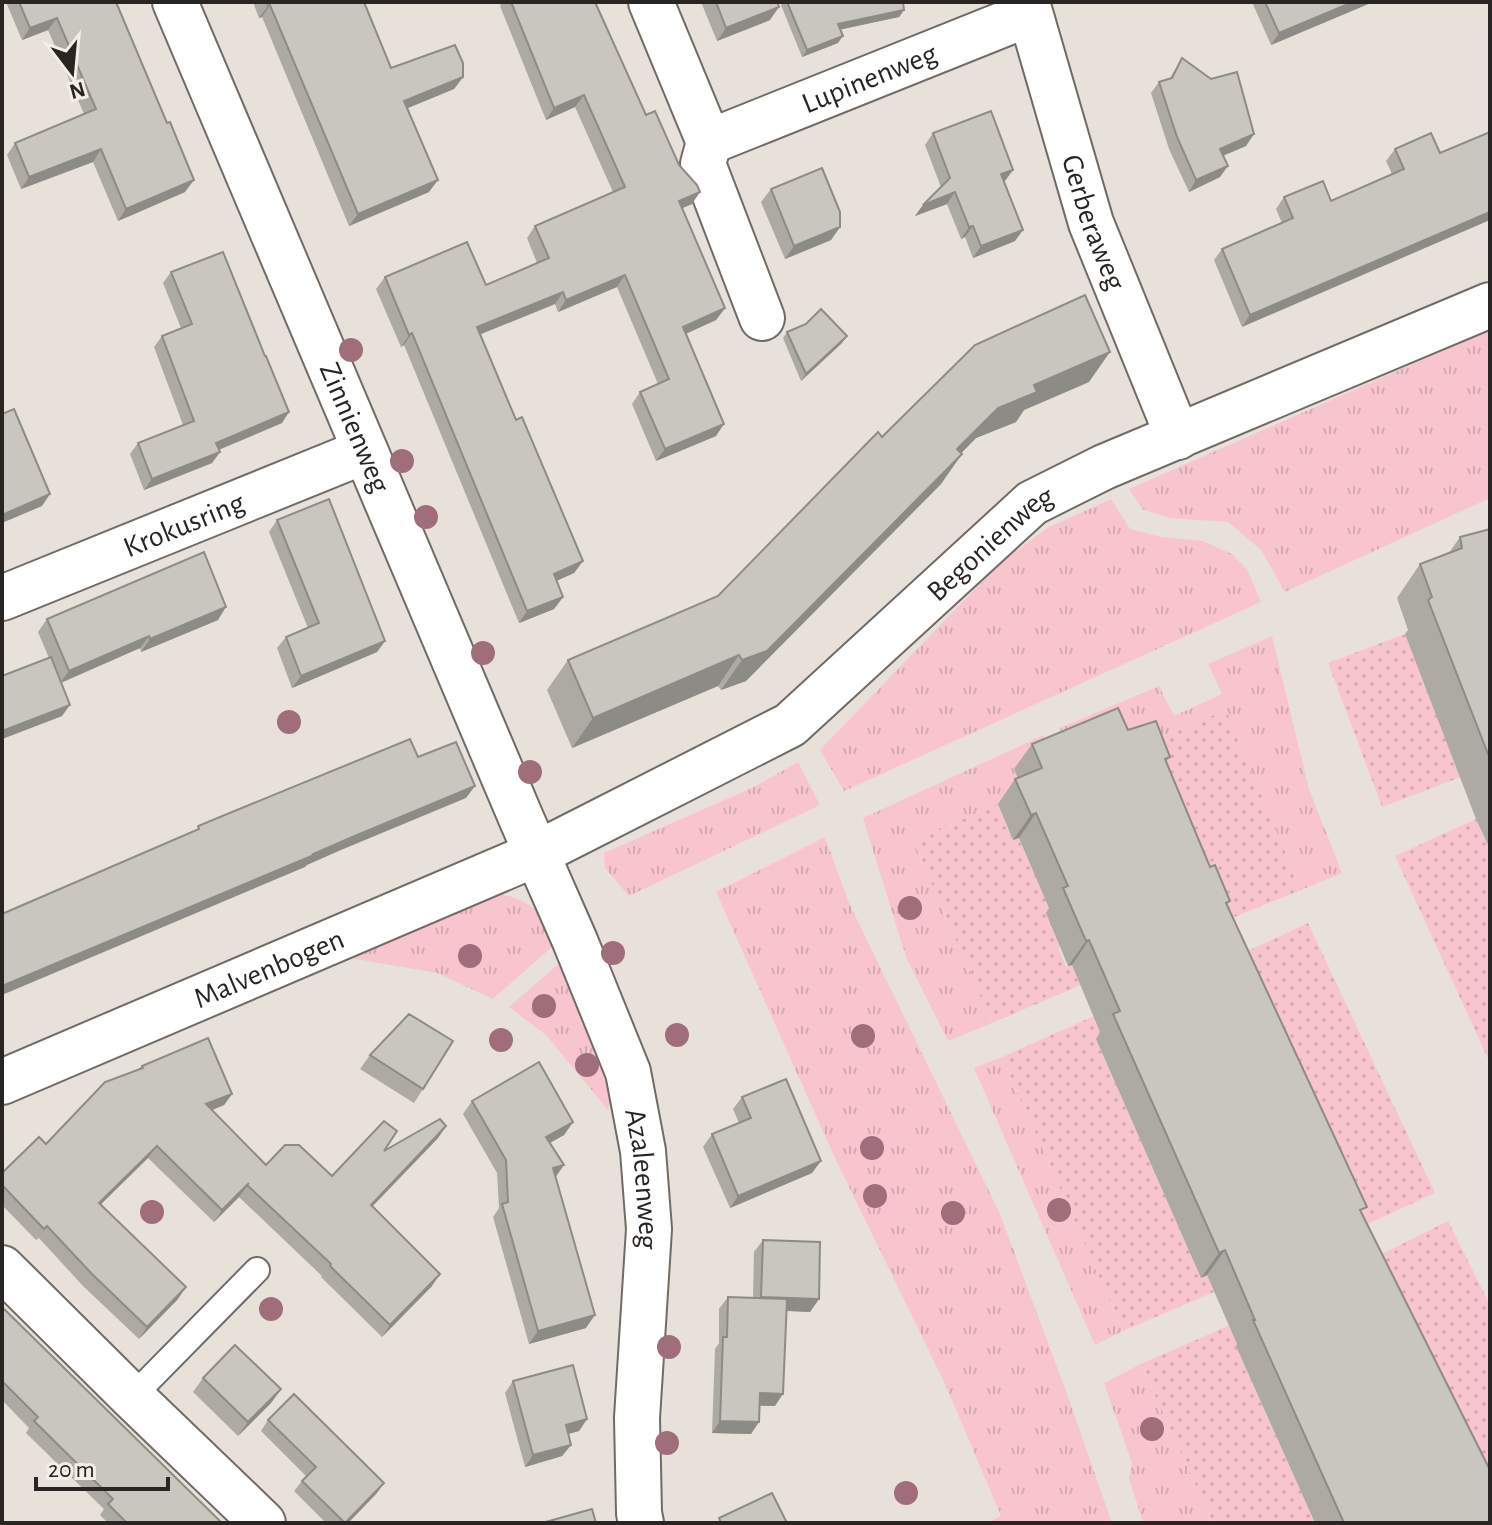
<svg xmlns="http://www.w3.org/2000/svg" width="1492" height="1525" viewBox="0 0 1492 1525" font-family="'Alegreya Sans',sans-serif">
  <defs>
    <pattern id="grass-tufts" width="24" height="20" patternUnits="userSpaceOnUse" patternTransform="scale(2)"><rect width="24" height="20" fill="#f8c5ce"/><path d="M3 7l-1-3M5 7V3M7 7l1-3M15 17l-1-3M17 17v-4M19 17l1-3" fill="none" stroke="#d5a9b1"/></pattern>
    <pattern id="garden-dots" width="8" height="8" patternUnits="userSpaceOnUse" patternTransform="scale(2)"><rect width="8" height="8" fill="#f8c5ce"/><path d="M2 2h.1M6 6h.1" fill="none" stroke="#d5a9b1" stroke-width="1.8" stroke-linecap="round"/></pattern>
  </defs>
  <rect width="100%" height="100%" fill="#e8e1da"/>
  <g fill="url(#grass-tufts)">
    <polygon points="1490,330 1490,498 1285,592 1261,550 1228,522 1169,518 1142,509 1129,489"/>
    <polygon points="1111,499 1130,529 1161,537 1203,541 1232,554 1247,569 1261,602 844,791 820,750 999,564 1047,528"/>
    <polygon points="1272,636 1309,789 1342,873 1301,890 1226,710 1138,746 1066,748 1060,728 1159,686 1174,716 1222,694 1208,664"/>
    <polygon points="1044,735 1051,755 1024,793 913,841 992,1023 948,1041 906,957 863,818"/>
    <polygon points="798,762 820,805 629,896 605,868 604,853 754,787"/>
    <polygon points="825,837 849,903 1000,1214 1067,1394 1112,1523 987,1523 1001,1516 946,1386 834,1156 716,892"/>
    <path d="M496,893C513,896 530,902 541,916C548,923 550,937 553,946L493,999L437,973L344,957Z"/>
    <polygon points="562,961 617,1094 607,1109 546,1035 509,1007"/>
    <polygon points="1002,1057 1123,1331 1095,1345 974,1068"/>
    <polygon points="1141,1364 1213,1523 1143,1523 1129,1478 1132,1463 1104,1383"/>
  </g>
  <g fill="url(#garden-dots)">
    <polygon points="1405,634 1461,777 1382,807 1328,663"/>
    <polygon points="1226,710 1301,890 1212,926 1138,746"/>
    <polygon points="998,804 1013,840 1019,838 1034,872 1037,871 1064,944 1058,947 1066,967 1072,965 1081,985 992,1023 913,841"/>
    <polygon points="1476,819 1490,849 1490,1063 1395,856"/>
    <polygon points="1308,923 1435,1193 1350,1232 1224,962"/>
    <polygon points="1094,1016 1102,1036 1096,1039 1201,1277 1207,1275 1214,1292 1123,1331 1002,1057"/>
    <polygon points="1448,1221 1490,1305 1490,1523 1358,1266"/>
    <polygon points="1230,1325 1238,1344 1236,1346 1315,1523 1213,1523 1141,1364"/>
  </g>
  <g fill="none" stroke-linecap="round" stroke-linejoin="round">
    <g stroke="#716b65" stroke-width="28">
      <polyline id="service" points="132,1397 257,1270"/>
    </g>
    <g stroke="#716b65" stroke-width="48">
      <g id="minor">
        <path id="s1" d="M175,2L521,818L575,941L628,1072L643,1151L649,1229L637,1418L639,1513L641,1523"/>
        <path id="s2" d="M651,2L709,142L1029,14"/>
        <path id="s3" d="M1027,2L1091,223L1178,437"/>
        <polyline points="709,142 703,164 762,318"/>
        <path id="s4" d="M2,598L365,451"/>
        <path id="s5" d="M2,1082L536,854L790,725L1032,503L1104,467L1490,305"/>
        <polyline points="2,1268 132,1397 263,1523"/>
      </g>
    </g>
    <use href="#service" stroke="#fff" stroke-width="24"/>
    <use href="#minor" stroke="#fff" stroke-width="44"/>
  </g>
  <g fill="#9f6e7a">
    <circle cx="351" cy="350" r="12"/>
    <circle cx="402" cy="461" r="12"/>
    <circle cx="426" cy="517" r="12"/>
    <circle cx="483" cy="653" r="12"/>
    <circle cx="289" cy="722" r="12"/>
    <circle cx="530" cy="772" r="12"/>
    <circle cx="910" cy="908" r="12"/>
    <circle cx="613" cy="953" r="12"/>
    <circle cx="470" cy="956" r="12"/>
    <circle cx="544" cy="1006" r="12"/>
    <circle cx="677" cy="1035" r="12"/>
    <circle cx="863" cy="1036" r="12"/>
    <circle cx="501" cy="1040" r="12"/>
    <circle cx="587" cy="1065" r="12"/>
    <circle cx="872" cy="1148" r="12"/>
    <circle cx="875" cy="1196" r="12"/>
    <circle cx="1059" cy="1210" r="12"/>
    <circle cx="152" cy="1212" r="12"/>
    <circle cx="953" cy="1213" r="12"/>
    <circle cx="271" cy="1309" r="12"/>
    <circle cx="669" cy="1347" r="12"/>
    <circle cx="1152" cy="1429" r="12"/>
    <circle cx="667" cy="1443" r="12"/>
    <circle cx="906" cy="1493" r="12"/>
  </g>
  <g fill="#acaaa3">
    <polygon points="6,2 116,2 185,192 118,221 93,162 21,189 7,155 15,143 84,114 48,30 22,40"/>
    <polygon points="253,2 364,2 391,68 463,77 454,89 407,108 429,192 349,226 262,17 259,18"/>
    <polygon points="502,2 595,2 646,115 692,204 682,208 725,308 716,320 686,334 716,436 656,461 632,404 640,392 658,384 617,287 558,312 555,304 480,334 516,420 583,561 574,573 556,581 563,597 554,609 519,623 404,345 401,347 376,289 385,277 486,285 537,263 527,238 535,226 613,192 575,107 546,120 500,6"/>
    <polygon points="701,2 777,2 770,20 717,41"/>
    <polygon points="783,2 903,2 904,10 899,17 840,29 838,43 802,57 781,5"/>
    <polygon points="1252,2 1373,2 1271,45"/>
    <polygon points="1182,58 1246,146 1223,156 1220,177 1189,192 1169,149 1151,93 1159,82 1170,78"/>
    <polygon points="933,133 1005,181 1004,182 1015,241 973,258 965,237 961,239 947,204 915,216 923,205 941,187 925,145"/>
    <polygon points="1395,149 1440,153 1242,327 1214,260 1222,249 1282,223 1276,209 1284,197 1331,201 1392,174 1386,161"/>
    <polygon points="771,189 840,227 831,240 785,259 761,202"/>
    <polygon points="171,272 282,423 219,450 220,452 212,463 144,490 130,454 138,443 183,425 154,347 162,336 181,328 163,283"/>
    <polygon points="787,332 842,343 801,381 783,338"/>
    <polygon points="1089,382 1024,410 1016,422 976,438 961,453 941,484 746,681 721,690 718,686 572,748 547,690 568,660 718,596 882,437"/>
    <polygon points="277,520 385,641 377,652 292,688 277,648 286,637 308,628 269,532"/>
    <polygon points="1490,529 1490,849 1476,819 1405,634 1408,630 1397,598 1420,564 1449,553 1460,537"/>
    <polygon points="47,619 218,620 141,652 140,648 61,683 62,716 2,739 2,676 49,658 38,632"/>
    <polygon points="1128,730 1170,757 1166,762 1210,867 1362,1214 1490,1523 1315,1523 1236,1346 1237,1344 1207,1275 1201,1278 1096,1039 1100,1032 1072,965 1068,966 1046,913 1049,908 1019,838 1013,840 998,804 1015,779 1018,778 1014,769 1032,744"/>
    <polygon points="370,1055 423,1089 414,1103 360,1069"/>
    <polygon points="142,1066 232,1094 224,1105 212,1110 266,1165 332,1176 384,1151 446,1126 438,1138 372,1207 432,1286 382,1337 321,1277 322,1276 239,1197 214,1222 148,1158 100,1205 178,1299 139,1339 83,1286 39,1238 36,1240 2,1205 2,1173 46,1144"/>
    <polygon points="742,1097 812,1173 730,1208 703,1147 712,1134 739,1123 733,1109"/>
    <polygon points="472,1101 573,1122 564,1135 550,1143 556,1177 586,1328 529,1344 493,1217 499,1208 497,1173 463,1114"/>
    <polygon points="763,1240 819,1299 810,1312 786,1311 775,1406 760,1406 751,1434 712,1433 715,1349 719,1343 719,1309 728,1297 753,1298 754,1252"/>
    <polygon points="2,1307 222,1523 108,1523 100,1515 104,1509 26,1433 29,1428 2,1400"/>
    <polygon points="203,1378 281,1389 271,1403 238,1436 193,1392"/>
    <polygon points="513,1381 587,1419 579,1431 568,1434 571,1445 562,1456 525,1467 505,1393"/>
    <polygon points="268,1420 384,1483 376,1494 348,1523 326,1523 294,1491 306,1476 261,1431"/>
  </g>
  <g fill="#8c8b85">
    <polygon points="1353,2 1373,2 1271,45 1279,33"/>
    <polygon points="270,5 262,17 259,18 268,6"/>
    <polygon points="779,7 770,20 717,41 726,28"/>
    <polygon points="904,10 899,17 834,31 838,24"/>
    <polygon points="57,18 48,30 22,40 30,28"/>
    <polygon points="843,36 838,43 802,57 807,50"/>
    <polygon points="463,77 454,89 396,113 404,101"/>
    <polygon points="584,95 575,107 546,120 554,108"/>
    <polygon points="1254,134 1246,146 1212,160 1220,149"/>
    <polygon points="101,149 93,162 21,189 29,177"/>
    <polygon points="1228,166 1220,177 1189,192 1196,180"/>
    <polygon points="1013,170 1005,181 993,186 1001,174"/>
    <polygon points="194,180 185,192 118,221 126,209"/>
    <polygon points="438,180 429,192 349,226 358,214"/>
    <polygon points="700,192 692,204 671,213 679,201"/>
    <polygon points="955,192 947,204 915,216 923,205"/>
    <polygon points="1490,212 1490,220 1242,327 1250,315"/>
    <polygon points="973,226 965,237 961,239 969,227"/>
    <polygon points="840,227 831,240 785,259 794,246"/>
    <polygon points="1023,230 1015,241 973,258 981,246"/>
    <polygon points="625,275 617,287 558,312 566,300"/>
    <polygon points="563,292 555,304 469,339 477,327"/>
    <polygon points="725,308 716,320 674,339 683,327"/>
    <polygon points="412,333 404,345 401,347 409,335"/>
    <polygon points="847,336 842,343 801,381 806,374"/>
    <polygon points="1110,352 1089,382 1024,410 1016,422 976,438 936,479 957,449 998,408 1034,385"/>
    <polygon points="289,412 282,423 208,454 216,443"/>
    <polygon points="724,424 716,436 656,461 665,449"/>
    <polygon points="220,452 212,463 144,490 152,479"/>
    <polygon points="962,454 941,484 746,681 721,690 742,660"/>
    <polygon points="50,494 42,506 2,523 2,515"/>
    <polygon points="583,561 574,573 545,586 554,574"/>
    <polygon points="563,597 554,609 519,623 527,611"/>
    <polygon points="226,607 218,620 141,652 150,639"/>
    <polygon points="149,636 140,648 60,683 69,671"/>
    <polygon points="385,641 377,652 292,688 301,676"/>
    <polygon points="739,655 718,686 572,748 593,718"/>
    <polygon points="70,705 62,716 2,739 2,731"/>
    <polygon points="475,786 466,798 341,850 307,865 305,867 2,995 2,986"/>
    <polygon points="1036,813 1019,838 1013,840 1031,815"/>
    <polygon points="1089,940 1072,965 1068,966 1086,941"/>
    <polygon points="232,1094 224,1105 198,1116 206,1104"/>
    <polygon points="573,1122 564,1135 537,1150 546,1137"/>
    <polygon points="446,1126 438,1138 362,1217 371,1205"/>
    <polygon points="157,1146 148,1158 90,1215 99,1203"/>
    <polygon points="821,1161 812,1173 730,1208 738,1196"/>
    <polygon points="564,1165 555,1178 553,1168"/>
    <polygon points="249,1183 239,1197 214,1222 222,1210"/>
    <polygon points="1225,1250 1207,1275 1201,1278 1219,1253"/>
    <polygon points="440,1274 432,1286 382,1337 390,1325"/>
    <polygon points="186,1287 178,1299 139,1339 147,1327"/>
    <polygon points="761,1297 819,1299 810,1312 753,1309"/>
    <polygon points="595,1315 586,1328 529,1344 538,1331"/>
    <polygon points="281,1389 271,1403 238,1436 248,1422"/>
    <polygon points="760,1393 783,1394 775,1406 752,1405"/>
    <polygon points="587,1419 579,1431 557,1437 566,1425"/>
    <polygon points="720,1421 759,1422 751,1434 712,1433"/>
    <polygon points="571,1445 562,1456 525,1467 533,1455"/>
    <polygon points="384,1483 376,1494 348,1523 345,1523"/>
  </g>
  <g fill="#c8c6be" stroke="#8c8b85" stroke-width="2">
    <polygon points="19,2 116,2 167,123 170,122 194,180 126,209 101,149 29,177 15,143 96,109 57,18 30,28"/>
    <polygon points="266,2 364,2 391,68 455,45 463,63 463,77 404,101 438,180 358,214 270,5 268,6"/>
    <polygon points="511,2 595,2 646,115 655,111 679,165 697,185 700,192 679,201 725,308 683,327 724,424 665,449 640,392 669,379 625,275 566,300 563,292 477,327 516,420 522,417 583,561 554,574 563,597 527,611 412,333 409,335 385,277 467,242 486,285 549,258 535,226 625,187 584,95 554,108"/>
    <polygon points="716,2 777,2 779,7 726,28"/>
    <polygon points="787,2 903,2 904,10 838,24 843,36 807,50"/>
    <polygon points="1265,2 1353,2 1279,33"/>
    <polygon points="1182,58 1211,79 1237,72 1254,134 1220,149 1228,166 1196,180 1177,137 1159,82 1172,78"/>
    <polygon points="991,111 1013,170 1001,174 1023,230 981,246 973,226 969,227 955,192 923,205 950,178 933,133"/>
    <polygon points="1490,132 1490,212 1250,315 1222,249 1293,218 1284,197 1323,181 1331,201 1404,169 1395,149 1431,133 1440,153"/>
    <polygon points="822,168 840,212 840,227 794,246 771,189"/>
    <polygon points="223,252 265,356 266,356 289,412 216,443 220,452 152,479 138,443 194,421 162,336 192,324 171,272"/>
    <polygon points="1085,295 1110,352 1034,385 1037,392 998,408 957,449 962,454 767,651 742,660 739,655 593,718 568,660 718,596 878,432 882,437 975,345"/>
    <polygon points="821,309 847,336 806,374 787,332 806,324"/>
    <polygon points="14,409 50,494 2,515 2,413 2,414"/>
    <polygon points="329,499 385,641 301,676 286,637 319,623 277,520"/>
    <polygon points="1490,529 1490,759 1428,600 1432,597 1420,564 1462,548 1460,537"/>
    <polygon points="204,552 226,607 150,639 149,636 69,671 47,619"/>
    <polygon points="51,657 70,705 2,731 2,676"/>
    <polygon points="1118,708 1128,730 1156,721 1170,757 1165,759 1210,867 1215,865 1230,901 1226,903 1367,1207 1360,1210 1490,1470 1490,1523 1344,1523 1253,1320 1255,1320 1225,1250 1219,1253 1113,1014 1120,1011 1089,940 1086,941 1063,888 1068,886 1036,813 1031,815 1015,779 1042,768 1032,744"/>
    <polygon points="410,739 418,757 456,742 475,786 350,838 313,854 314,855 2,986 2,914 199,829 198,826"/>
    <polygon points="409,1014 453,1041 423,1089 370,1055"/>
    <polygon points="208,1038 232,1094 206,1104 266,1165 285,1145 299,1145 332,1176 384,1121 397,1131 384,1151 440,1119 446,1126 371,1205 440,1274 390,1325 330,1266 331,1264 247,1185 249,1183 222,1210 157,1146 99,1203 186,1287 147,1327 92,1274 47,1226 44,1229 2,1185 2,1173 39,1137 46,1144 105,1082 143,1068 142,1066"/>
    <polygon points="539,1062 573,1122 546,1137 564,1165 553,1168 595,1315 538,1331 502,1204 508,1202 506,1160 472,1101"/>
    <polygon points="786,1079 821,1161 738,1196 712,1134 751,1118 742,1097"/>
    <polygon points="763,1240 820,1242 819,1299 761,1297"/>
    <polygon points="728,1297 787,1299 783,1394 760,1393 759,1422 720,1421 723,1337 727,1337"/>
    <polygon points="2,1307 222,1523 127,1523 108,1504 113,1499 34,1421 38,1417 2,1381"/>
    <polygon points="235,1345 281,1389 248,1422 203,1378"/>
    <polygon points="573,1365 587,1419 566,1425 571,1445 533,1455 513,1381"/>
    <polygon points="294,1394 384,1483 345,1523 302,1481 316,1467 268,1420"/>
    <polygon points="772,1493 787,1523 721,1523 719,1518"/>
    <polygon points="592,1509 596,1523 542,1523"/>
  </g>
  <g text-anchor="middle" stroke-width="7" stroke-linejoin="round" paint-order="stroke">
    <g font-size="30" fill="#282522" stroke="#f5eee7">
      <text dy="10" stroke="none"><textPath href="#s2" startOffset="324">Lupinenweg</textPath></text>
      <text dy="10" stroke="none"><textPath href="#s3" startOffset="230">Gerberaweg</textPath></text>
      <text dy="10" stroke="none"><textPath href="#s1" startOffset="462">Zinnienweg</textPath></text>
      <text dy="10" stroke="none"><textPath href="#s4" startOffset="196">Krokusring</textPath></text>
      <text dy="10" stroke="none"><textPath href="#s5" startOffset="1136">Begonienweg</textPath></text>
      <text dy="10" stroke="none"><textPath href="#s5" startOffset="290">Malvenbogen</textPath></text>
      <text dy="10" stroke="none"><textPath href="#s1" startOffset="1270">Azaleenweg</textPath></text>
    </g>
  </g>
  <rect width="1492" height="1525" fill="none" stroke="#282522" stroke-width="8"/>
  <g transform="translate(72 72) rotate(164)" stroke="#f5eee7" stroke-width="6" paint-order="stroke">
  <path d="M0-6L14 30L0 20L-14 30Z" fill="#282522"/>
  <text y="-12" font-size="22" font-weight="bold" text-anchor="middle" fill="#282522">N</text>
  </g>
  <path d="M36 1477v12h132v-12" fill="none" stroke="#282522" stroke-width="4"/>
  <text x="48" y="1477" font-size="24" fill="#282522" stroke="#f5eee7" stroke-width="6" paint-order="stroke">20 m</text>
</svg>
